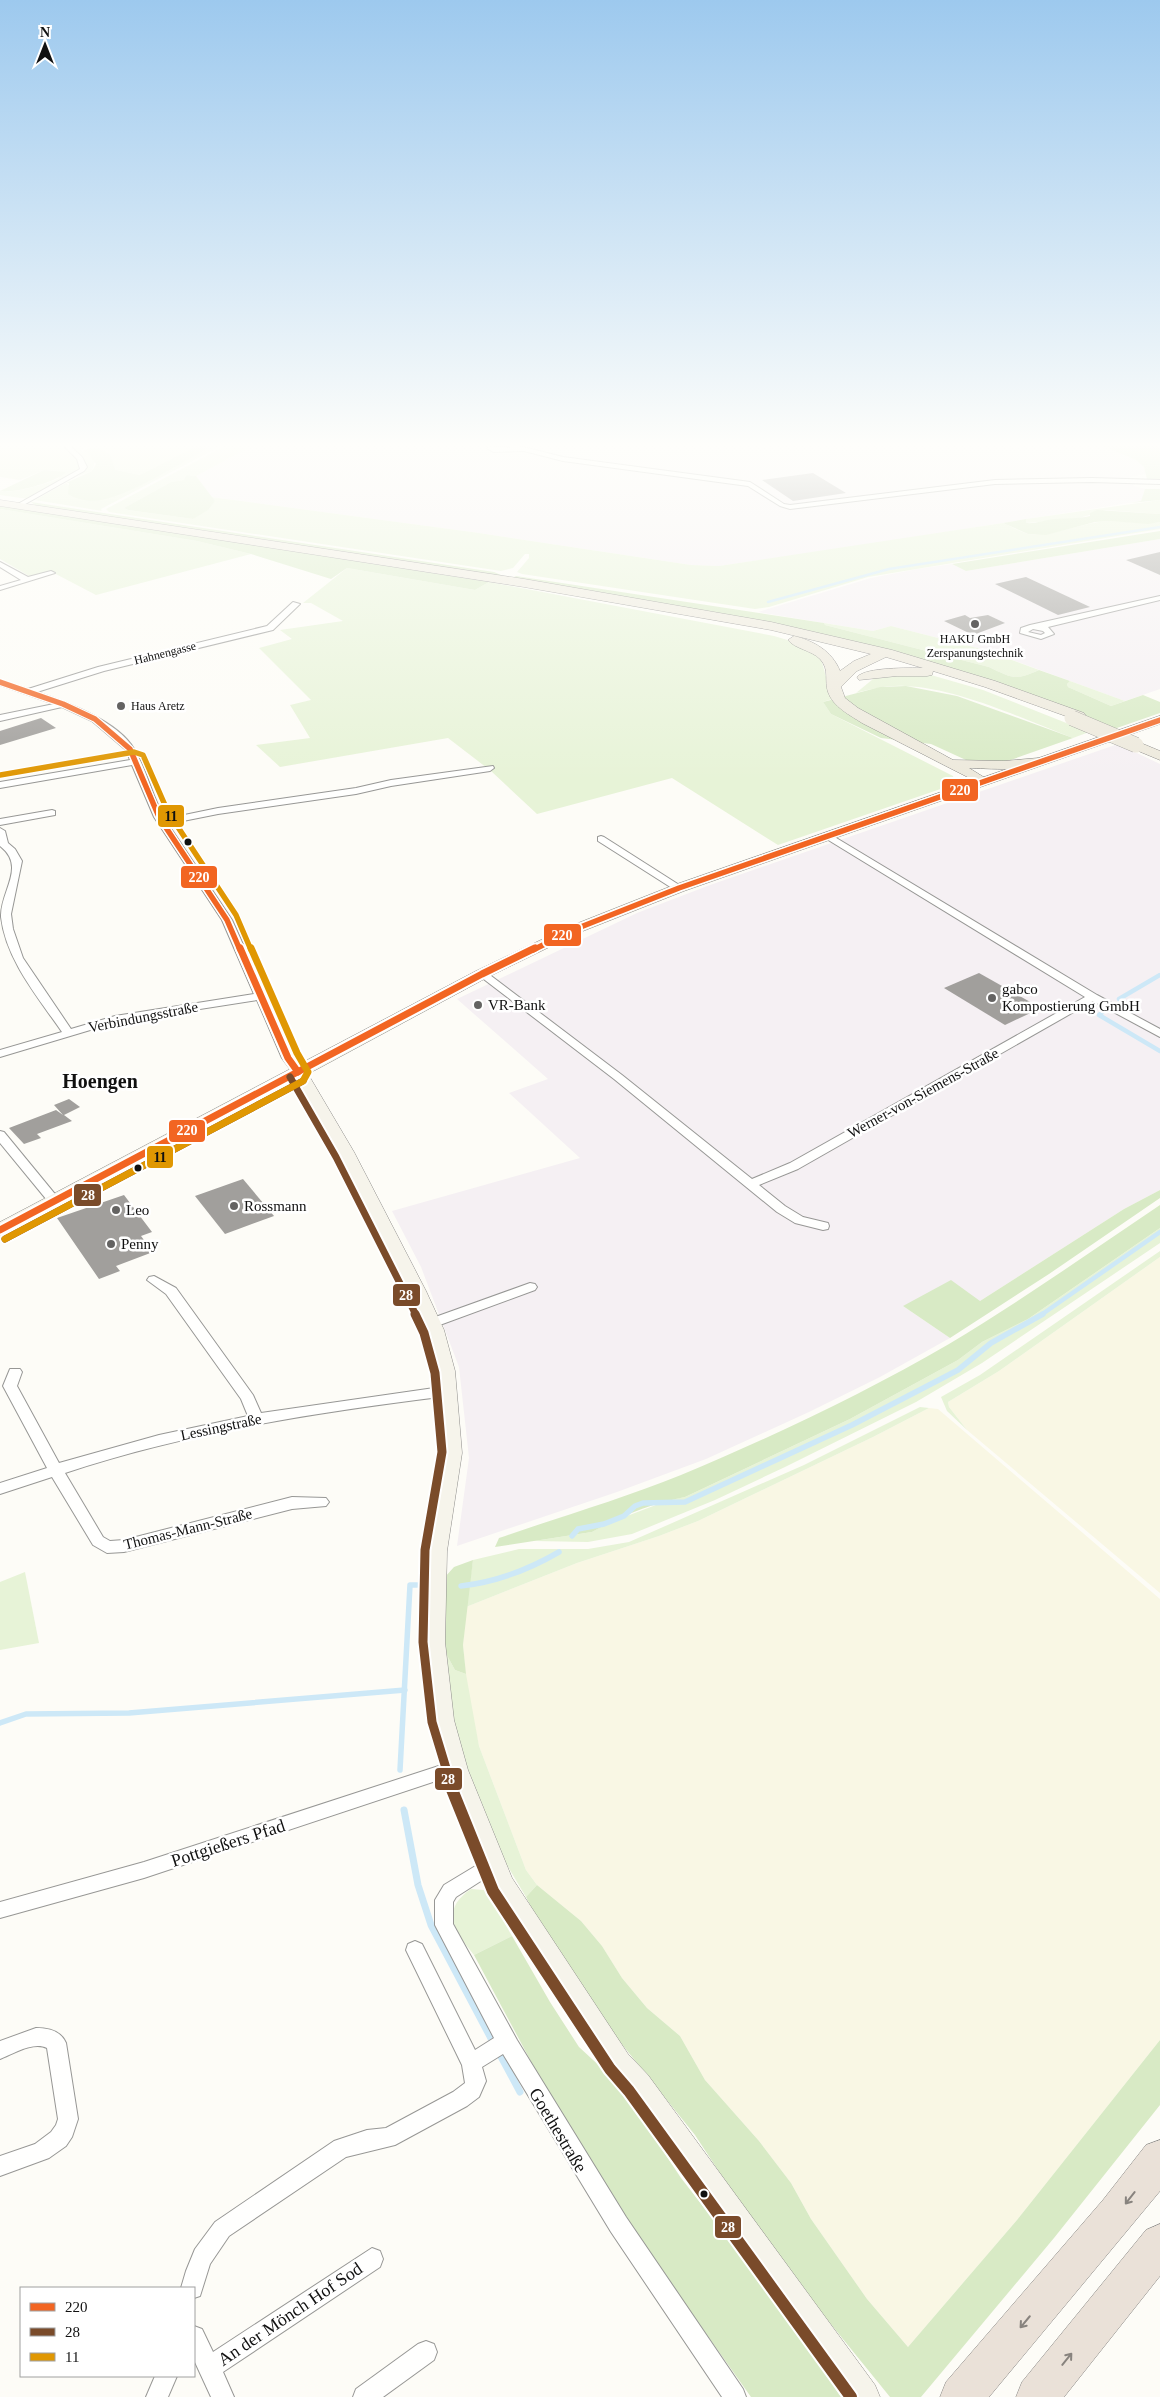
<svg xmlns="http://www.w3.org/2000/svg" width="1160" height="2397" viewBox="0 0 1160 2397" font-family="'Times New Roman',serif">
  <rect width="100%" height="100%" fill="#fdfcf7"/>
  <g fill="#f5f0f3">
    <polygon points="252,446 1103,446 1136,460 1144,467 1146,474 1130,477 1134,486 1145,489 1141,501 845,548 719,566 691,565 479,533 211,497 196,476"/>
    <polygon points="1160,539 1160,689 1125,701 985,650 891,626 873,631 758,612 871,578 917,569 952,564 966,571"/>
    <polygon points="1118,744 1160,764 1160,1190 1124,1209 980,1301 903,1306 950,1338 880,1377 809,1412 706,1459 617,1492 457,1546 469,1458 459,1367 421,1267 392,1211 580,1158 509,1093 548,1079 457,999 637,913 710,885"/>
  </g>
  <g fill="#f9f7e4">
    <polygon points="1160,1257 1160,1593 967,1430 949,1407 948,1402 999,1371"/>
    <polygon points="929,1408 938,1409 1160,1599 1160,2040 1017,2220 908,2347 867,2299 811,2219 791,2183 759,2141 705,2080 680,2036 647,2008 622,1978 602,1946 581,1921 537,1885 526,1870 479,1746 467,1691 463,1645 466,1607 577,1563 659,1536 698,1521 873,1437"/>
  </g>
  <g fill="#e7f3d7">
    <path d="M0,446H64L78,461L79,469L28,499L0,495V491C11,494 49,484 59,478V471L44,470L20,480L0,477Z"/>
    <polygon points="70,446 88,446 79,451 87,451 95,461 92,471 78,476 86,469 87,465"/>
    <polygon points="92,446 196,446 140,475 116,470 112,464 88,448"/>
    <path d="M212,446H221L101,509L102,511L35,500L66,483L87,500C120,503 182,462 212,446Z"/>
    <path d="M225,446H252L196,476L186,475L184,480L171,482L124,508L128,510L193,519L215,501L211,497L479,533L691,565L719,566L1003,523C1011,526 1020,532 1028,534C1052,537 1083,522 1109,521C1127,521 1142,525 1160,522V529L868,577L769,607L755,609L522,574L517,572L529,558V554H525L513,568L501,571L109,512L106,509Z"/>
    <polygon points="1160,500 1160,514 1106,510 1076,519 1026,523 1026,519"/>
    <polygon points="0,509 197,541 251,554 96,595 50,571 31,577 0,559"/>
    <polygon points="347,568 475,590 489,582 774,636 801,644 820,655 832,699 823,702 831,714 953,776 955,784 778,845 672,778 537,814 491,771 448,738 280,767 256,745 310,738 290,705 311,700 259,648 292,639 280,630 343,621 311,603 303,603"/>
    <path d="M824,623L873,631L891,626L985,650L1039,670C1015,681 1012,678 989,667L825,625Z"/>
    <path d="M900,674L931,675L983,690L1089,732L1073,738C1023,719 958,688 905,686C888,685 872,689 856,693L873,679Z"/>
    <polygon points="1070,681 1125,701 1111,706 1068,687 1067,684"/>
    <polygon points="1160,1228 1160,1243 982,1363 916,1402 785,1467 715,1500 632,1534 588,1542 534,1541 592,1532 606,1524 669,1500 685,1497 850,1419 958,1360 982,1342 1028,1319"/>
    <polygon points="1160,1251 1160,1257 999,1371 948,1402 949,1407 967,1430 947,1411 941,1397 980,1375"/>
    <polygon points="920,1407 929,1408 873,1437 698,1521 659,1536 577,1563 466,1607 473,1560 519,1549 588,1549 629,1542 804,1465"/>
    <polygon points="25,1572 39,1643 0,1650 0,1582"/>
    <polygon points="443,1648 455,1670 466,1674 479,1746 526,1870 537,1885 526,1897 504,1860 457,1742"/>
    <path d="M471,1889L484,1890L492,1901L512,1936L474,1955C454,1931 440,1910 471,1889Z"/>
  </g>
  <g fill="#d8eac5">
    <path d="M196,446H212C185,461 131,495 101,500C91,502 77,500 68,494L69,483H66L92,471L96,464L88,453L83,450C91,447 104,448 110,455C113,460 113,466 116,470L140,475Z"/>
    <polygon points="1103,446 1160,446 1160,480 1147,479 1144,467 1136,460"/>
    <path d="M44,470L66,472C58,482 12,494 0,491Z"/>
    <polygon points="186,475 196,476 215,501 208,510 193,519 128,510 124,508 171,482 184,480"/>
    <polygon points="1145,489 1160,489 1160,500 1130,503 1141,501"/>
    <polygon points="31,502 494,572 501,575 500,578 38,507"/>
    <polygon points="0,505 489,582 475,590 347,568 331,579 251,554 197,541 0,509"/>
    <path d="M1097,510L1160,514V522L1148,524L1110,521L1095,522L1046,535L1028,534L1003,523L1026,519V523C1036,524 1044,520 1054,519C1066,518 1078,519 1090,516V513Z"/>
    <polygon points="1160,531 1160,539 966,571 952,564"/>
    <path d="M516,576L824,623L825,625L989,667C1012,678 1015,681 1039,670L1070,681L1067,684L1068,687L1111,706L1143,695L1160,702V713L1114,729L866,645L508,580Z"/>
    <polygon points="906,686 957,696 1073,738 1005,762 966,760 931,744 881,738 831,714 823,702 880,687"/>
    <polygon points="1160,1190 1160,1198 1049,1274 950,1338 903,1306 951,1280 980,1301 1124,1209"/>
    <path d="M1160,1205V1228L1028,1319L982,1342L958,1360L850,1419L685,1497C653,1503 620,1516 592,1532L495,1547L499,1538C559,1517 622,1499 681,1475C772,1437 863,1394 949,1344C1021,1301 1090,1252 1160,1205Z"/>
    <polygon points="473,1560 463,1645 466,1674 455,1670 443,1648 445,1577 454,1567"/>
    <polygon points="537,1885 581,1921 602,1946 622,1978 647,2008 680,2036 705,2080 759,2141 791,2183 811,2219 867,2299 908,2347 1017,2220 1160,2040 1160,2105 1054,2238 921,2397 890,2397 769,2248 695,2135 616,2037 541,1927 526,1897"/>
    <polygon points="512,1936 550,2002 579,2047 618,2083 681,2178 772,2295 841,2397 751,2397 661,2270 572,2138 474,1955"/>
  </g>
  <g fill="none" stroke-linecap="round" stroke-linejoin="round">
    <polyline stroke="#cde8f7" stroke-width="2.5" points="768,602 889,569 1160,527"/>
    <g stroke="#cde8f7" stroke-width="4.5">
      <polyline points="1119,999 1160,975"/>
      <polyline points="1105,1010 1099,1015 1160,1051"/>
      <polyline points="1041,1315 1160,1232"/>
    </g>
    <g stroke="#cde8f7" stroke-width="5.5">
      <polyline points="572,1536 578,1529 604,1524 624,1516 635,1506 643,1503 685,1502 852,1425 958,1370 991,1343 1043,1314"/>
      <path d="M461,1586C497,1582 528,1570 559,1552"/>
      <polyline points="0,1723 26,1714 129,1713 405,1690"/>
      <polyline points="400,1770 410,1585 417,1585"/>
    </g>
    <g stroke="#cde8f7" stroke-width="7">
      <polyline points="404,1810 418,1885 431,1925 494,2044"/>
      <polyline points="498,2051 520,2092"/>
    </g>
  </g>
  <g fill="#a19f9c">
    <polygon points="813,473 846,493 793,501 762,480"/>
    <polygon points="1160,552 1160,575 1126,560"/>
    <polygon points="1026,577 1090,607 1058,615 995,584"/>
    <polygon points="965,615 970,618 988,615 1005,623 973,635 944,621"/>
    <polygon points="41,718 56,728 0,745 0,731"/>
    <polygon points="979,973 1041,1008 1005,1025 944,988"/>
    <polygon points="69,1099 80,1107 64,1115 72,1121 37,1134 41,1138 24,1144 9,1128 56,1110 63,1115 54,1105"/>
    <polygon points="243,1179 274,1216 225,1234 195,1196"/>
    <polygon points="124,1195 152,1232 141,1236 153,1252 116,1266 120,1271 99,1279 57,1218"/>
  </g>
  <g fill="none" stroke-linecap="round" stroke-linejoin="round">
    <g stroke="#979795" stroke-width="2">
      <g id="street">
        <polygon points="64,446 70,446 82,457 87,467 84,471 20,507 16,507 16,505 80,469 77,459"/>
        <polygon points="487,446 513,448 509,446 519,446 563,457 750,482 784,504 790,505 995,480 1092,478 1160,480 1160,484 1092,482 995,484 790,509 780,506 748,486 563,461 524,451 494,452 488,449"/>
        <polygon points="0,562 28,577 51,571 55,573 0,590 0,586 21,580 0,567"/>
        <path d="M1160,596V600L1048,627L1054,634L1041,639L1020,633L1021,628L1030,625ZM1033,629L1043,631L1045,633L1041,635L1028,632Z"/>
        <path d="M293,602L300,604L273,630L104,671L37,692C66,702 118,721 134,749C147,770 152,797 165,819L218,808L356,788L391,780L493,766L494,768L490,771L391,786L356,794L218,814L168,824L232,920L294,1058L304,1072L298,1075L294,1074L282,1058L257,1000L117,1022L0,1057V1050L62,1032C38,997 6,960 1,917C0,891 27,867 0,846V828L5,831L8,843L15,849L22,861L11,914L13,929L23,958L71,1029L115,1016L254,994L222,920L154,817L132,765L0,788V782L130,760L126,750L92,721L62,707L0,721V715L54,704L0,685V680L28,689L98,667L267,626Z"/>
        <polygon points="52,810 55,811 55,815 0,825 0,819"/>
        <polygon points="828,833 1097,995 1160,1029 1160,1037 1093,1001 798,1169 759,1185 785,1206 803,1217 828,1223 829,1226 828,1229 823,1230 795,1223 777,1212 614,1079 477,974 482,971 486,972 622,1075 752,1179 790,1163 1085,997 825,838 825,834"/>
        <polygon points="601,836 604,837 684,888 683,890 675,890 598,841 598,837"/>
        <polygon points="0,1131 4,1132 59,1199 61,1202 59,1205 51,1205 0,1143"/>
        <path d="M154,1276L176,1288L253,1395L261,1413L448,1386L453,1388L455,1391L453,1394L448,1396C318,1412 189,1432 65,1473L103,1537L110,1541L124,1540L292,1497L326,1498L329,1502L326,1506L292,1509L124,1552L107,1553L93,1545L52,1477L0,1494V1483L47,1468L3,1386L10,1369H20L22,1372L17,1386L59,1463L159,1435L248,1416L241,1399L166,1294L147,1280L149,1277Z"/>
        <polygon points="530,1283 535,1284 537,1287 535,1290 437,1326 432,1328 425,1323 427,1320"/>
        <polygon points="454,1761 460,1763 463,1768 460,1773 144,1878 0,1918 0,1902 144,1862"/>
        <polygon points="492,1856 498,1858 501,1864 498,1870 456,1897 453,1902 453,1924 517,2040 626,2217 743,2389 746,2397 722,2397 611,2232 503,2054 482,2067 486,2081 479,2097 467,2106 395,2145 346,2157 229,2236 210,2264 200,2296 194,2298 194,2288 181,2288 186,2271 195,2249 215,2222 334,2141 367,2130 386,2128 453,2092 465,2083 462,2065 406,1950 408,1944 415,1941 422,1944 475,2050 494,2038 435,1925 435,1900 444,1885"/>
        <path d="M36,2028C49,2028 61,2031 66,2043L78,2119L72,2137L66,2146L49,2158L0,2176V2156L35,2144L51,2132L56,2125L58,2119L47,2048C33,2041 13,2054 0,2059V2041Z"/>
        <polygon points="372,2248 380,2251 383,2259 380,2267 223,2372 234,2397 211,2397 194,2360 194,2326 202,2329 213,2352"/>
        <polygon points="426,2341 434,2344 437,2352 434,2360 383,2397 353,2397 356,2389 418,2344"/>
        <polygon points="155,2376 177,2376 168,2397 146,2397"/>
      </g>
    </g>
    <g stroke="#8e8d8b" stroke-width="1">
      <polygon id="secondary" points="1160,716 1160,724 684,891 578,933 488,977 308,1074 354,1152 426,1291 444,1330 455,1371 462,1453 447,1551 445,1642 454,1720 468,1770 512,1878 628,2054 648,2075 875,2385 880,2397 843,2397 626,2095 608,2074 492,1895 464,1828 442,1770 429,1720 421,1642 424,1551 441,1453 435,1371 423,1330 406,1291 336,1152 295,1080 0,1236 0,1222 476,971 568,927 674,885"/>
    </g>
    <g stroke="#858482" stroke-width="1">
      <g id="primary">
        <path d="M0,500L524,579L771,622L892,650L995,681L1084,713L1086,716L1079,720L1074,719L985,687L933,671L932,675L927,676H897L859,680L857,677C866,667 909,668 923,668L886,657L857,671L841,687L845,698L858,708L953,760L1004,761L1038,758L1045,762C1036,773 984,768 969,768L990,781L988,784L983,785L862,723C850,715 833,707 828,692C824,680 830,670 820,659C811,650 795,649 788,640L794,636C814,641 832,651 840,671L854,661L871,654L771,630L524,587L0,506Z"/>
        <polygon points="1136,741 1160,751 1160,760 1131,748 1129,745"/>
      </g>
    </g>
    <g stroke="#858482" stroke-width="1">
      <g id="highway">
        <polygon points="1160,2140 1160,2191 989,2397 940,2397 946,2382 1103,2200 1146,2145"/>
        <polygon points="1160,2224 1160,2276 1064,2397 1016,2397 1022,2382 1146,2230"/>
      </g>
    </g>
    <use href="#street" fill="#fffffe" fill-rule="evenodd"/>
    <use href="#secondary" fill="#f6f4eb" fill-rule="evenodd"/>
    <use href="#primary" fill="#ede9dc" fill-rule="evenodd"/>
    <use href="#highway" fill="#eae1d8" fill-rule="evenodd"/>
    <g stroke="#858482" stroke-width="16" stroke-linecap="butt">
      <polyline id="primary-bridge" points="1072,718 1136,745"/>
    </g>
    <use href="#primary-bridge" stroke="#ede9dc" stroke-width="15"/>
    <g stroke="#fff" stroke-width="8">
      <g id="bus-1-far1">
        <polyline points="0,682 63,704 95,719 130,749 159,817 227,920 240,950"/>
        <polyline points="533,950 573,930 679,888 1160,720"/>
      </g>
    </g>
    <g stroke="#fff" stroke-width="11">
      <g id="bus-1">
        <polyline points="240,948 288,1058 298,1072"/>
        <polyline points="0,1230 482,974 535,948"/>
      </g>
    </g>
    <g stroke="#fff" stroke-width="11">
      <g id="bus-2-far2">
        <polyline points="290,1077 336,1157 416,1315"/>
        <polyline points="5,1239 303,1081"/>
      </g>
    </g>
    <g stroke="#fff" stroke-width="13">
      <polyline id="bus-2-far1" points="415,1314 424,1333 435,1373 442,1452 425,1550 423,1642 432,1722 452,1788"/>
    </g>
    <g stroke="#fff" stroke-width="16">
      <polyline id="bus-2" points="451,1787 493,1891 610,2069 629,2091 851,2397"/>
    </g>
    <g stroke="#fff" stroke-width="8">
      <polyline id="bus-3-far1" points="0,775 134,752 143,755 168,812 236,915 251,950"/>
    </g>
    <g stroke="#fff" stroke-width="11">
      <polyline id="bus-3" points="5,1239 303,1081 308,1072 297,1053 251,948"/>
    </g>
    <use href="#bus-1-far1" stroke="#f26522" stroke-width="5.5"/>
    <use href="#bus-1" stroke="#f26522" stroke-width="7"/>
    <use href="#bus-2-far2" stroke="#7a4b2a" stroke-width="7"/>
    <use href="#bus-2-far1" stroke="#7a4b2a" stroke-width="9"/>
    <use href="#bus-2" stroke="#7a4b2a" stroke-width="12"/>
    <use href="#bus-3-far1" stroke="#e09702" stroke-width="5.5"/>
    <use href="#bus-3" stroke="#e09702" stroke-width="7"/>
  </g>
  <defs><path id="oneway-shaft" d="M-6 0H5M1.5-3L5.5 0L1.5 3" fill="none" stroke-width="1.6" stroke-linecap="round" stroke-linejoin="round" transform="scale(1.25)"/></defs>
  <g stroke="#88837e">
    <use href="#oneway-shaft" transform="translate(1130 2198) rotate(128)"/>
    <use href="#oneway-shaft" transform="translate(1025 2322) rotate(130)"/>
    <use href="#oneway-shaft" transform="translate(1067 2359) rotate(-51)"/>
  </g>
  <linearGradient id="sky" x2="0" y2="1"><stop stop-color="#9dc9ee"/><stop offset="0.57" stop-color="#fefefb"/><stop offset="1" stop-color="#fefefb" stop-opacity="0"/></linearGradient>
  <rect width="1160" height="781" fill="url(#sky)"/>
  <g fill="#646362" stroke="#fff" stroke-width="2">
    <circle cx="975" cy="624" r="5"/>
    <circle cx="121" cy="706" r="5"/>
    <circle cx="992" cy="998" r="5"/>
    <circle cx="478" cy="1005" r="5"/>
    <circle cx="234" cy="1206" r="5"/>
    <circle cx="116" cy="1210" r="5"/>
    <circle cx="111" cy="1244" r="5"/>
  </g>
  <g fill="#111" stroke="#fff" stroke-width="2">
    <circle cx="188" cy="842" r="4.5"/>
    <circle cx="138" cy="1168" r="4.5"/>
    <circle cx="704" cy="2194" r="4.5"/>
  </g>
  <g text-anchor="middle" stroke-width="5" stroke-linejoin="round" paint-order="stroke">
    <g font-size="12" fill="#111" stroke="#fff">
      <text x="975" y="643">HAKU GmbH<tspan x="975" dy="14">Zerspanungstechnik</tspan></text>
      <text x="131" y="710" text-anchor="start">Haus Aretz</text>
    </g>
    <g font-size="12" fill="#111" stroke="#fff">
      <text transform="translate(165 653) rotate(-14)" y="4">Hahnengasse</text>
    </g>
    <g font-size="15" fill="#111" stroke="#fff" text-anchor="start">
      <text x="1002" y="994">gabco<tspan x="1002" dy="17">Kompostierung GmbH</tspan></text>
      <text x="488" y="1010">VR-Bank</text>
      <text x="244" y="1211">Rossmann</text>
      <text x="126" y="1215">Leo</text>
      <text x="121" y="1249">Penny</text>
    </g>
    <g font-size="15" fill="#111" stroke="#fff">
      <text transform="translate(143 1017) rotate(-11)" y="5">Verbindungsstraße</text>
      <text transform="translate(923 1093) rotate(-29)" y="5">Werner-von-Siemens-Straße</text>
      <text transform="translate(221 1427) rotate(-12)" y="5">Lessingstraße</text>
      <text transform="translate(188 1529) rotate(-14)" y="5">Thomas-Mann-Straße</text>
    </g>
    <g font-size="18" fill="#111" stroke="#fff">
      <text transform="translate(228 1843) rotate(-18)" y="6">Pottgießers Pfad</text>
      <text transform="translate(558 2130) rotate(59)" y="6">Goethestraße</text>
      <text transform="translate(290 2314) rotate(-34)" y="6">An der Mönch Hof Sod</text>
    </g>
    <g font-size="20" font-weight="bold" fill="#111" stroke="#fff">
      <text x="100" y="1088">Hoengen</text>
    </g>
  </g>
  <g stroke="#fff" stroke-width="2">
    <rect x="941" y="778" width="38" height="24" rx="5" fill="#f26522"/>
    <rect x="157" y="804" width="28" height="24" rx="5" fill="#e09702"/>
    <rect x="180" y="865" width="38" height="24" rx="5" fill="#f26522"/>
    <rect x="543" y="923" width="39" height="24" rx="5" fill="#f26522"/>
    <rect x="168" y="1119" width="38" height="24" rx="5" fill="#f26522"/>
    <rect x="146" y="1145" width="28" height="24" rx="5" fill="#e09702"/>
    <rect x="73" y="1183" width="29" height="24" rx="5" fill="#7a4b2a"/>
    <rect x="392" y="1283" width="29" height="24" rx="5" fill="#7a4b2a"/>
    <rect x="434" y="1767" width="29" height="24" rx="5" fill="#7a4b2a"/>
    <rect x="714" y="2215" width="28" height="24" rx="5" fill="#7a4b2a"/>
  </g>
  <g font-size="14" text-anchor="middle" font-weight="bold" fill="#fff">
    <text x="960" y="795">220</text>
    <text x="199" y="882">220</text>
    <text x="562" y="940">220</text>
    <text x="187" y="1135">220</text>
    <text x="88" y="1200">28</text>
    <text x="406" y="1300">28</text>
    <text x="448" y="1784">28</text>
    <text x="728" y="2232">28</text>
  </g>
  <g font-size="14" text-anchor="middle" font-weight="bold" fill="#111">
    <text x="171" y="821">11</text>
    <text x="160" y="1162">11</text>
  </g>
  <rect x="20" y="2287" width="175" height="90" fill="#ffffff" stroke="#a0a0a0"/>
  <rect x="30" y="2303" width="25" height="8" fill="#f26522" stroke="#a0a0a0"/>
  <text x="65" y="2312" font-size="15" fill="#111111">220</text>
  <rect x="30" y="2328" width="25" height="8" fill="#7a4b2a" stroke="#a0a0a0"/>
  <text x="65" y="2337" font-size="15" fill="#111111">28</text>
  <rect x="30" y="2353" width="25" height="8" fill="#e09702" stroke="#a0a0a0"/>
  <text x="65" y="2362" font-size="15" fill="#111111">11</text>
  <g transform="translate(45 45)" stroke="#ffffff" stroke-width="4" paint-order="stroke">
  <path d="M0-4L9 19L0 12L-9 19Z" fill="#111111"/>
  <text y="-8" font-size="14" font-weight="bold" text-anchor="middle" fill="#111111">N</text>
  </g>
</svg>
